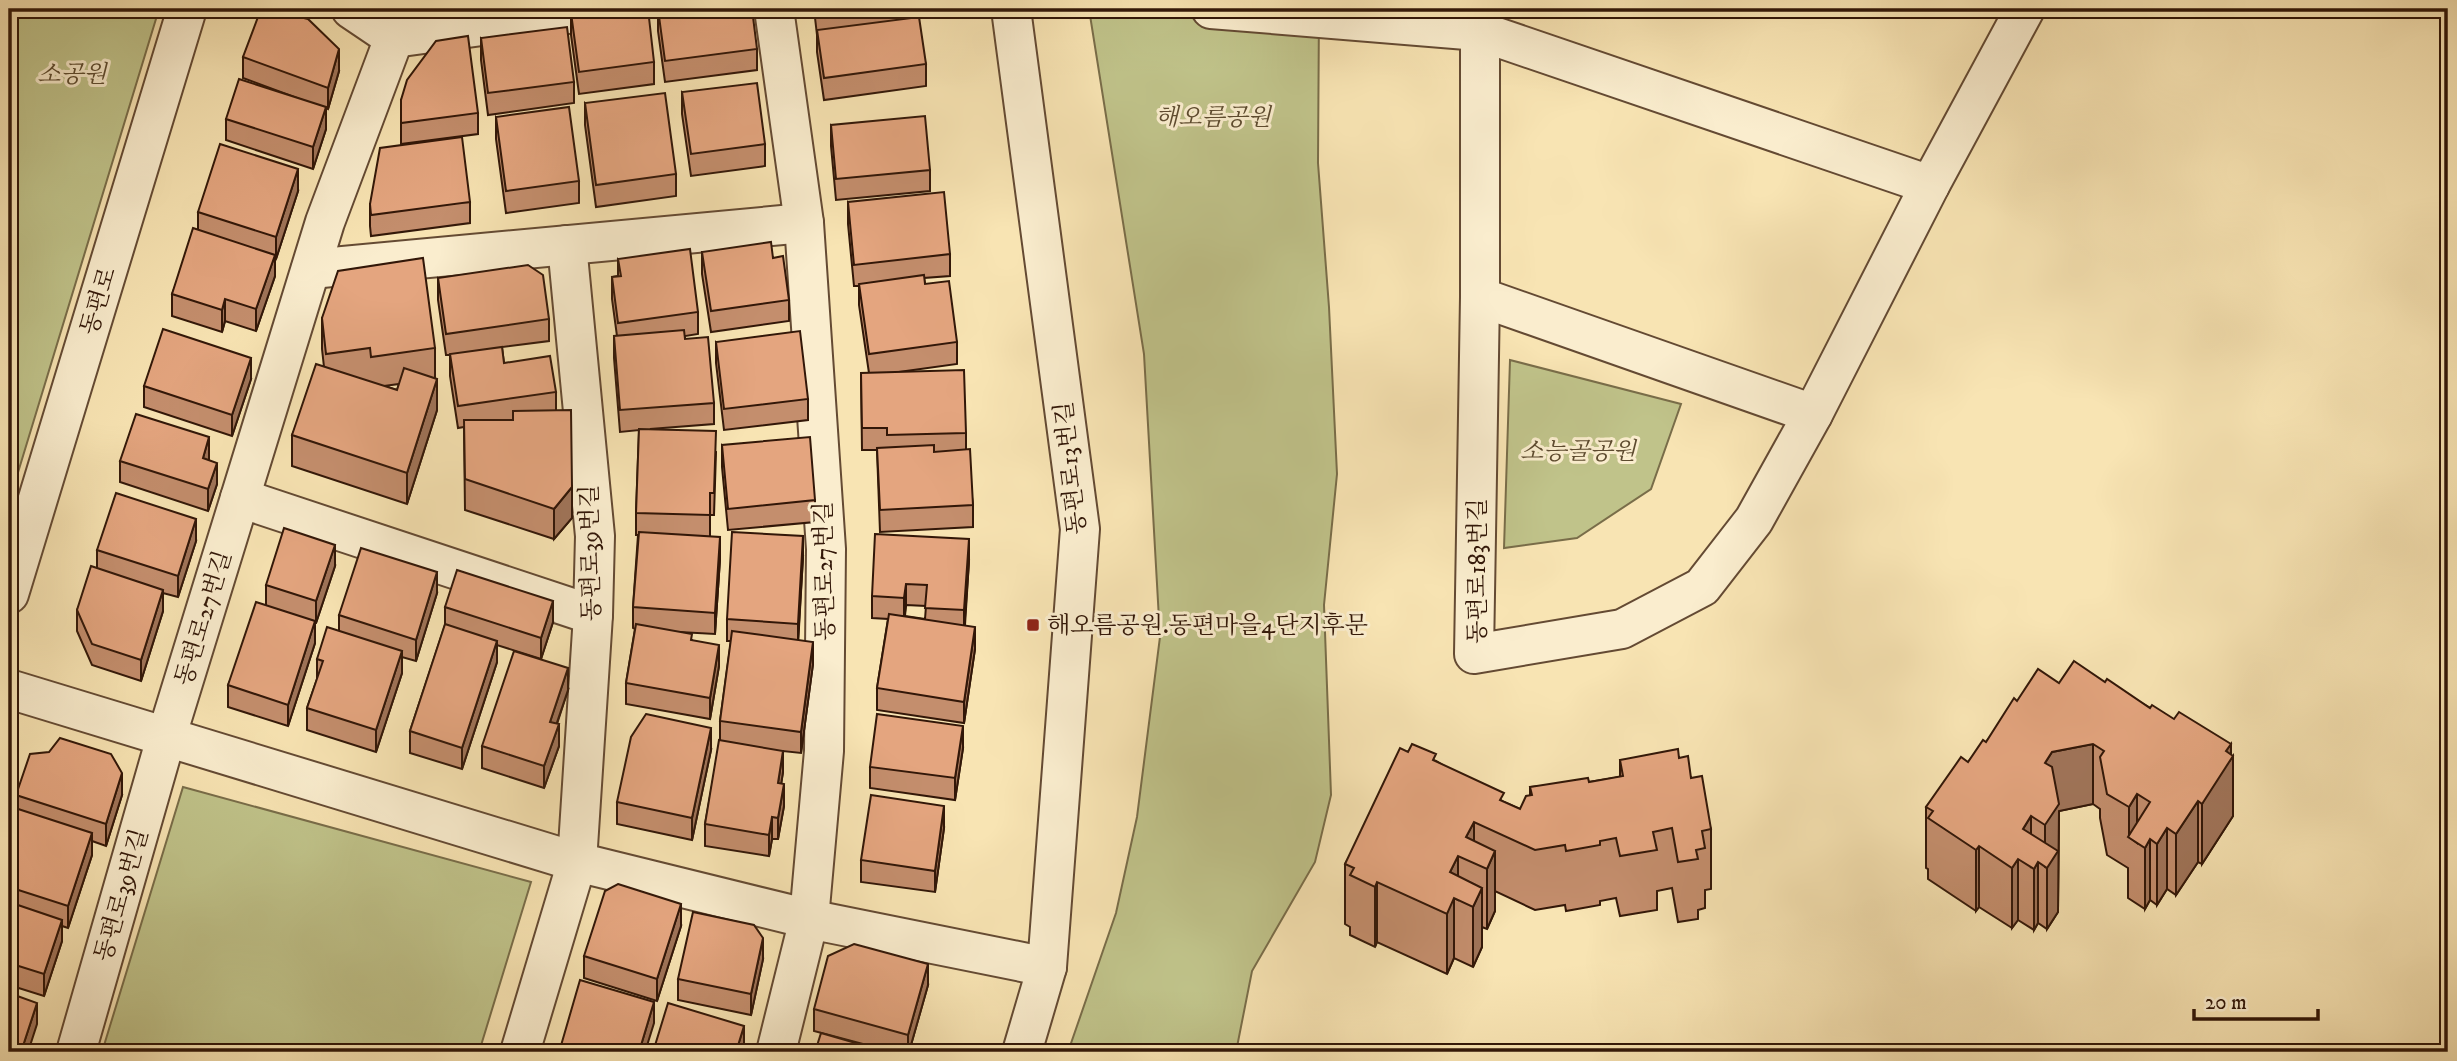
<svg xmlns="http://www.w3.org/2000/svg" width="2457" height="1061" viewBox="0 0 2457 1061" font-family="'IM FELL DW Pica','Noto Serif KR',serif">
  <rect width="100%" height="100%" fill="#f8e4b3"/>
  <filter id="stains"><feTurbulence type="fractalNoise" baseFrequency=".00286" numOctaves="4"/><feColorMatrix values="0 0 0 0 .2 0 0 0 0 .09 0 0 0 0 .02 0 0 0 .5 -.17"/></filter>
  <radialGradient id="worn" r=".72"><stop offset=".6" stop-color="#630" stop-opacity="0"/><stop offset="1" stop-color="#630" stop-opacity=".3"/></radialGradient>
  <g fill="#c0c38a" stroke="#796d49" stroke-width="2">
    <polygon points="9,9 159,9 9,502"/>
    <polygon points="1089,9 1319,9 1318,163 1329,307 1337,474 1324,605 1331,795 1315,862 1252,971 1236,1052 1068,1052 1116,913 1137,817 1160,637 1144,354"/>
    <polygon points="1510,360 1681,404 1651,489 1577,538 1504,548"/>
    <polygon points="183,787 531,882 479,1052 102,1052"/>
  </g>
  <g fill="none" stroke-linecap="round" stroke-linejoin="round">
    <g stroke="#644a33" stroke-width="42">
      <g id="minor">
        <polyline points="351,9 394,38 604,9"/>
        <polyline points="774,9 804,223 826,549 824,751 809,919 776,1052"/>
        <polyline points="1011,9 1080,529 1047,967 1022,1052"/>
        <polyline points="1211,9 1479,31 1930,185"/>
        <polyline points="1480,9 1480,297 1474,654 1622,629 1702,587 1754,520 1813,414 1930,185 2025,9"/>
        <polyline points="311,269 804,223"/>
        <polyline points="1480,297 1813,414"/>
        <polyline points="240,498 593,615"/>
        <polyline points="9,594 187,9"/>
        <polyline points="9,689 577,862 809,919 1047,967"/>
        <polyline points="76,1052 166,738 325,222 394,38"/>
        <polyline points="520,1052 577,862 593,615 595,536 567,245"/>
      </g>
    </g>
    <use href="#minor" stroke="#faedce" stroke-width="38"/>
  </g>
  <g fill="#c48e6d" stroke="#321708" stroke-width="2" fill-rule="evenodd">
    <polygon points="658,9 757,49 757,70 665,82 658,31"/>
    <polygon points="814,9 907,9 907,18 926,64 926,86 824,100 817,52 817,35"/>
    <polygon points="571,13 654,62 654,84 579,94 571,35"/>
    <polygon points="481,38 574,82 574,103 488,115 481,60"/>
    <polygon points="243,57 339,71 328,109 326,108 326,129 313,169 226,140 226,119 300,99 243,78"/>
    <polygon points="682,92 765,144 765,166 691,176 682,114"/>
    <polygon points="401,100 478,113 478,134 401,144"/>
    <polygon points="585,103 676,174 676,196 596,207 585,125"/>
    <polygon points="496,117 579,181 579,203 506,213 496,139"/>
    <polygon points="831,125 930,170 930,191 836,200 831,146"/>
    <polygon points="298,191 276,259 275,258 275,276 256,331 225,321 222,332 172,316 172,294 198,230 198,212"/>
    <polygon points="470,202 470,223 371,236 370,226 370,204"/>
    <polygon points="848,202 950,254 950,276 924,278 925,284 957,342 957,364 899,372 966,433 966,450 973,505 973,527 880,532 877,450 862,450 861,373 869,373 859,305 859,286 854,286 848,224"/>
    <polygon points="702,252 773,258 789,300 789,321 711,332 702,274"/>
    <polygon points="618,259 698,312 698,334 685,336 685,339 714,403 714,424 650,429 716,452 714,515 710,515 710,536 720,559 715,634 679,632 692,640 719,666 710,719 626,704 626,683 635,629 633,628 633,607 638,535 636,535 636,513 639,430 620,432 614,358 614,336 617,336 612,299 612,277 618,276"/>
    <polygon points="438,278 549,319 549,341 502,347 504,363 556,392 556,410 572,518 554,539 465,510 464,427 458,428 450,376 450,355 446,355 438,300"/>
    <path d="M322,318L435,348V378L437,410L407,504L292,466V435L324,367L322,349ZM399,384L397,390L384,386Z"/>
    <polygon points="716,342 808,399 808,420 724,430 716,363"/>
    <polygon points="251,379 232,436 144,407 144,386"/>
    <polygon points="722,445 815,500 815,522 728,530 722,467"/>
    <polygon points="209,460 217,484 208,511 120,482 120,461"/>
    <polygon points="196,541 178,597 163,593 163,611 141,681 92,665 77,631 77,610 97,568 97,550"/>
    <polygon points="803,557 798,640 813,664 801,753 783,751 783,772 781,784 784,806 778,839 772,839 769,856 705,846 705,824 720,741 720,721 731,641 727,641 727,619"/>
    <path d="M969,561L965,625L975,649L964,723L877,710V688L888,619L872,618V596ZM906,605L926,606L925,619L905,616Z"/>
    <polygon points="335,566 316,623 315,623 315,643 288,726 228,707 228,685 266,605 266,585"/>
    <polygon points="437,593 416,661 402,657 402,673 376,752 307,730 307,708 317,679 317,659 339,631 339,615"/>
    <polygon points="445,607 553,622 541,659 497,645 497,662 462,769 410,753 410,731 445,625"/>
    <polygon points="2105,682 2231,754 2233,816 2202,864 2198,862 2176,895 2167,889 2157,905 2150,900 2145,909 2128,898 2128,868 2107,855 2100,818 2100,809 2093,804 2059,811 2058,912 2047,929 2038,923 2034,930 2018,920 2012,928 1979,907 1976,911 1928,879 1928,869 1926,868 1926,807 1968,762 1986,742 2017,701 2059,683"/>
    <polygon points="568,690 557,724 559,746 544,788 482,768 482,746"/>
    <polygon points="963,748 955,800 870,788 870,767"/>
    <polygon points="711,750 692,840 617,824 617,802"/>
    <polygon points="1408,752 1436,761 1504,802 1520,809 1530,796 1530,787 1589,782 1620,777 1620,760 1679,758 1691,778 1711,829 1711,889 1705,890 1705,908 1698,910 1698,919 1678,922 1672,888 1657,891 1657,910 1620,916 1616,898 1600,901 1600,905 1566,911 1565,905 1535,910 1495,891 1495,911 1487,929 1482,927 1482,947 1473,967 1454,958 1447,974 1377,942 1375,947 1350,935 1350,927 1345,924 1345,864"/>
    <polygon points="16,795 122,795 106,846 92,841 92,855 68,928 62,926 62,941 44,996 9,985 9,819 16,809"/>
    <polygon points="944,828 935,892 861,882 861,860"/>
    <polygon points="681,926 657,1001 584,978 584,956"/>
    <polygon points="763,959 751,1015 678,1000 678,979"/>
    <polygon points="928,985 909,1052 893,1052 814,1031 814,1009"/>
  </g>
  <g fill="#a07459" stroke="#321708" stroke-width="2">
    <polygon points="339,49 339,71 328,109 328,88"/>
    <polygon points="326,107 326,129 313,169 313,147"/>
    <polygon points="298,169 298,191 276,259 276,237"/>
    <polygon points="275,255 275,276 256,331 256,309"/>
    <polygon points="225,299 225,321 222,332 222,310"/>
    <polygon points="251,358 251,379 232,436 232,415"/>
    <polygon points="437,379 437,410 407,504 407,473"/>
    <polygon points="209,437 209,459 203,480 203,458"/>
    <polygon points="217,463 217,484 208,511 208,489"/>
    <polygon points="572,487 572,518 554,539 554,509"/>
    <polygon points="196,519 196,541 178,597 178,576"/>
    <polygon points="803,536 803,557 798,645 798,624"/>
    <polygon points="720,537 720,559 715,634 715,613"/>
    <polygon points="969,539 969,561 964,632 964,610"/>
    <polygon points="335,545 335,566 316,623 316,601"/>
    <polygon points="437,572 437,593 416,661 416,640"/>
    <polygon points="906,584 906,605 904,620 904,598"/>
    <polygon points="163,590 163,611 141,681 141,660"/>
    <polygon points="553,601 553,622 541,659 541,638"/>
    <polygon points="315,621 315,643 288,726 288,705"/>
    <polygon points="975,627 975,649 964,723 964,702"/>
    <polygon points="497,641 497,662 462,769 462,748"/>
    <polygon points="813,642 813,664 801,753 801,732"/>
    <polygon points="719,645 719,666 710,719 710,698"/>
    <polygon points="402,651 402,673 376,752 376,730"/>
    <polygon points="568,668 568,690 550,743 550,722"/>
    <polygon points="559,724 559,746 544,788 544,766"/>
    <polygon points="963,726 963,748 955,800 955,778"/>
    <polygon points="711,728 711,750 692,840 692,818"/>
    <polygon points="2093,744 2093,804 2059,811 2058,912 2047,929 2047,868 2045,867 2045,763 2052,752"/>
    <polygon points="2231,744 2231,759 2233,756 2233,816 2202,864 2202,804 2226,751"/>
    <polygon points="783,751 783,772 778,805 778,783"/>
    <polygon points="122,773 122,795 106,846 106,824"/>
    <polygon points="784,784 784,806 778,839 778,818"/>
    <polygon points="2137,794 2137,843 2129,837 2129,807"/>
    <polygon points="2198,801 2198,862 2176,895 2176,834"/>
    <polygon points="944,806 944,828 935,892 935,871"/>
    <polygon points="2031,816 2031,868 2023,829"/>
    <polygon points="772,817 772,839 769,856 769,835"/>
    <polygon points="1474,822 1474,863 1466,837"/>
    <polygon points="2167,828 2167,889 2157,905 2157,844"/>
    <polygon points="92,833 92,855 68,928 68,906"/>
    <polygon points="2150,839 2150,900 2145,909 2145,848"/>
    <polygon points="1979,846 1979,907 1976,911 1976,850"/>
    <polygon points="1495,851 1495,911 1487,929 1487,869"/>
    <polygon points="1458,856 1458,900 1454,898 1454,958 1447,974 1447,914 1450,872"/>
    <polygon points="2018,859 2018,920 2012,928 2012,868"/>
    <polygon points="2038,862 2038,923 2034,930 2034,869"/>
    <polygon points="1377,882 1377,942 1375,947 1375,887"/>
    <polygon points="1482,888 1482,947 1473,967 1473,907"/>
    <polygon points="681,904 681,926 657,1001 657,979"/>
    <polygon points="62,920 62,941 44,996 44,974"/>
    <polygon points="763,938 763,959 751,1015 751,994"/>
    <polygon points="928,964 928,985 909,1052 908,1052 908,1035"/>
    <polygon points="654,1002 654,1023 645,1052 639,1052"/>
    <polygon points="37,1003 37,1024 28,1052 21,1052"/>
    <polygon points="744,1026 744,1048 743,1052 736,1052"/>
  </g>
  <g fill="#e4a57f" stroke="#321708" stroke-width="2">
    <polygon points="261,9 267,9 308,19 339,49 328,88 243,57"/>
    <polygon points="606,9 648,9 654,62 579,72 571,13"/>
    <polygon points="658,9 752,9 757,49 665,61"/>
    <polygon points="817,9 856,9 817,14"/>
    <polygon points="919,17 926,64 824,78 817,30"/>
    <polygon points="567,27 574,82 488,93 481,38"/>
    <polygon points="468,36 478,113 401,123 401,100 407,80 436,41"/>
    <polygon points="239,79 326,107 313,147 226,119"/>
    <polygon points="757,83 765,144 691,154 682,92"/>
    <polygon points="665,93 676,174 596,185 585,103"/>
    <polygon points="569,107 579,181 506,191 496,117"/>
    <polygon points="925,116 930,170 836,179 831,125"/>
    <polygon points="462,137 470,202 371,215 370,204 380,148"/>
    <polygon points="220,144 298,169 276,237 198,212"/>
    <polygon points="944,192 950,254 854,265 848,202"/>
    <polygon points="193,228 275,255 256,309 225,299 222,310 172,294"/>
    <polygon points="771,242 773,258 783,256 789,300 711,311 702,252"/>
    <polygon points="690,249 698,312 618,323 612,277 621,276 618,259"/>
    <polygon points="423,258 435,348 371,357 370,348 326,354 322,318 338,271"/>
    <polygon points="528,265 543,275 549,319 446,334 438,278"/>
    <polygon points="924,275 925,284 949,281 957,342 869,354 859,284"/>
    <polygon points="163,329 251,358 232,415 144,386"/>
    <polygon points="684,330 685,339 708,337 714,403 620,410 614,336"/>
    <polygon points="800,331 808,399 724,409 716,342"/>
    <polygon points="502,347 504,363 550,356 556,392 458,406 450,354"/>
    <polygon points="316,364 397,390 404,368 437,379 407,473 292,435"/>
    <polygon points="964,370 966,433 887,435 887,428 862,428 861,373"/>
    <polygon points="571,410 572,487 554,509 465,479 464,420 513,420 513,411"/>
    <polygon points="136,414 209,437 203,458 217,463 208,489 120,461"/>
    <polygon points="639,429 716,431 714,493 710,493 710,515 636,513"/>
    <polygon points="810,437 815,500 728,509 722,445"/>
    <polygon points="934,445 934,452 970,449 973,505 880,510 877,448"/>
    <polygon points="116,493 196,519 178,576 97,550"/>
    <polygon points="284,528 335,545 316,601 266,585"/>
    <polygon points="639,532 720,537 715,613 633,607"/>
    <polygon points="732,532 803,536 798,624 727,619"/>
    <polygon points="875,534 969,539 964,610 925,608 927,585 906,584 904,598 872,596"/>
    <polygon points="361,548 437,572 416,640 339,615"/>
    <polygon points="91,566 163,590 141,660 92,644 77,610"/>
    <polygon points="457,570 553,601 541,638 445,607"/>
    <polygon points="256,602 315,621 288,705 228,685"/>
    <polygon points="889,614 975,627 964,702 877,688"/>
    <polygon points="445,624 497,641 462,748 410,731"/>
    <polygon points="636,624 692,634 691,640 719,645 710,698 626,683"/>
    <polygon points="327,627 402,651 376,730 307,708 323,661 317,659"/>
    <polygon points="732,631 813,642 801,732 720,721"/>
    <polygon points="514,651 568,668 550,722 559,724 544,766 482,746"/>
    <polygon points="2074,661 2105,682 2107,679 2150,708 2152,705 2174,719 2179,712 2231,744 2226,751 2233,756 2202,804 2198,801 2176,834 2167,828 2157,844 2150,839 2145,848 2128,837 2150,802 2137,794 2129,807 2107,794 2100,757 2104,751 2093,744 2052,752 2045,763 2052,767 2059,804 2045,825 2031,816 2023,829 2058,851 2047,868 2038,862 2034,869 2018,859 2012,868 1979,846 1976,850 1928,818 1933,811 1926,807 1961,757 1968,762 1983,740 1986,742 2014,698 2017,701 2038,669 2059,683"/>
    <polygon points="646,714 711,728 692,818 617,802 631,737"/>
    <polygon points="877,714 963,726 955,778 870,767"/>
    <polygon points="60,738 111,754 122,773 106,824 16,795 30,754 49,752"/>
    <polygon points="719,740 783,751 778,783 784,784 778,818 772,817 769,835 705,824"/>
    <polygon points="1412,744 1436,754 1433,760 1504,793 1500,800 1520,809 1526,796 1532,795 1530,787 1588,778 1589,782 1623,776 1620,760 1678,749 1679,758 1688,756 1691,778 1702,776 1711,829 1702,831 1705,848 1696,850 1698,859 1678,862 1672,828 1653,832 1657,850 1620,856 1616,838 1600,841 1600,845 1566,851 1565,845 1535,850 1474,822 1466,837 1495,851 1487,869 1458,856 1450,872 1482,888 1473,907 1454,898 1447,914 1377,882 1375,887 1350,875 1354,868 1345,864 1400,748 1408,752"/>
    <polygon points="871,795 944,806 935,871 861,860"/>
    <polygon points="12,807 92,833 68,906 9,887 9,819"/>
    <polygon points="618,884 681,904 657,979 584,956 605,891"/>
    <polygon points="9,902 62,920 44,974 9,963"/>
    <polygon points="693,912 754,925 763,938 751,994 678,979"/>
    <polygon points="854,944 928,964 908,1035 814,1009 828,956"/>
    <polygon points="580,980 654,1002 639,1052 571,1052 560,1049"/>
    <polygon points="9,993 37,1003 21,1052 9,1052"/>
    <polygon points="668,1003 744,1026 736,1052 653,1052"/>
    <polygon points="821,1033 887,1052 815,1052"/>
  </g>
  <rect fill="#8f2418" stroke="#faedce" stroke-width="2.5" x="1026" y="618" width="14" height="14" rx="3.5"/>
  <g text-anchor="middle" stroke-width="6" stroke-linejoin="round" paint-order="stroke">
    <g font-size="24" font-style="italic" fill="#5d4b2f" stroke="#faedce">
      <text x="72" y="82">소공원</text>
      <text x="1213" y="125">해오름공원</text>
      <text x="1578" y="459">소능골공원</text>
    </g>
    <g font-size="24" fill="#321708" stroke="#faedce">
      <text transform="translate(98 301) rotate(-73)" y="8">동편로</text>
      <text transform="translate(1070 468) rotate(-96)" y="8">동편로13번길</text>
      <text transform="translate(590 553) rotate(-91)" y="8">동편로39번길</text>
      <text transform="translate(824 571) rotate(-91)" y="8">동편로27번길</text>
      <text transform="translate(1477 571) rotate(-90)" y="8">동편로183번길</text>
      <text transform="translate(203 618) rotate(-73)" y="8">동편로27번길</text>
      <text transform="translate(121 895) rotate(-74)" y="8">동편로39번길</text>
    </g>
    <g font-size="24" fill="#321708" stroke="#faedce" text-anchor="start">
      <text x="1047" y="633">해오름공원.동편마을4단지후문</text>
    </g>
  </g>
  <rect width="2457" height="1061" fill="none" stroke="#f8e4b3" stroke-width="35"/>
  <rect x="10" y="10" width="2436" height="1040" fill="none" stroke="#321708" stroke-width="3.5"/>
  <rect x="18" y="18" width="2422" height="1026" fill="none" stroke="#321708" stroke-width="2"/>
  <path d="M2194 1009v10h124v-10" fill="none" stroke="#321708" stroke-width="3.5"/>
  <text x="2205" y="1009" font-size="21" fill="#321708" stroke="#faedce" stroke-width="5" paint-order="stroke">20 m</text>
  <rect width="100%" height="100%" filter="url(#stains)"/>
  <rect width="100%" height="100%" fill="url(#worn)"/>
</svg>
